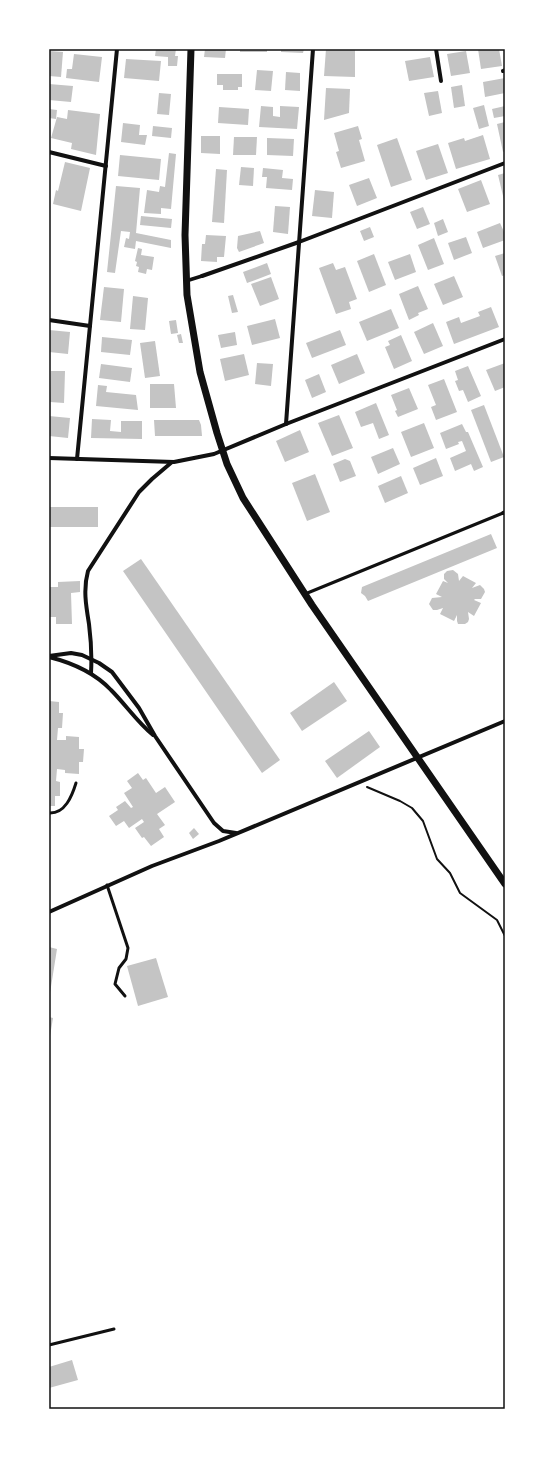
<svg xmlns="http://www.w3.org/2000/svg" width="554" height="1458" viewBox="0 0 554 1458" font-family="'Golos Text',sans-serif">
  <rect width="100%" height="100%" fill="#fff"/>
  <g fill="#c4c4c4">
    <polygon points="156,49 176,49 175,56 178,56 177,66 168,66 168,57 155,56"/>
    <polygon points="205,49 226,49 225,58 204,57"/>
    <rect x="240" y="49" width="27" height="3"/>
    <polygon points="281,49 304,49 303,53 281,52"/>
    <polygon points="326,49 355,49 355,77 324,76"/>
    <polygon points="478,49 499,49 502,66 481,69"/>
    <polygon points="49,51 63,52 61,77 49,76"/>
    <polygon points="466,51 470,73 451,76 447,54"/>
    <polygon points="74,54 102,57 99,82 66,78 67,69 72,69"/>
    <polygon points="430,57 434,77 409,81 405,61"/>
    <polygon points="126,59 161,61 159,81 124,78"/>
    <polygon points="257,70 273,71 271,91 255,90"/>
    <polygon points="286,72 300,73 300,91 285,90"/>
    <polygon points="217,74 242,74 242,87 238,87 238,90 223,90 223,85 217,85"/>
    <polygon points="505,78 505,93 485,97 483,82"/>
    <polygon points="49,84 73,86 71,102 49,100"/>
    <polygon points="462,85 465,106 454,108 451,87"/>
    <polygon points="326,88 350,89 349,113 324,120"/>
    <polygon points="438,91 442,113 429,116 424,93"/>
    <polygon points="159,93 171,94 169,115 157,114"/>
    <polygon points="484,105 489,126 479,129 473,108"/>
    <polygon points="261,106 273,107 273,116 280,117 280,106 299,107 297,129 259,127"/>
    <polygon points="505,106 505,116 494,118 492,109"/>
    <polygon points="219,107 249,109 248,125 218,123"/>
    <polygon points="49,109 57,110 56,119 49,118"/>
    <polygon points="68,110 100,114 96,155 71,149 72,143 51,138 57,117 67,119"/>
    <polygon points="505,122 505,151 503,152 497,124"/>
    <polygon points="123,123 140,125 139,135 147,135 145,145 121,142"/>
    <polygon points="153,126 172,128 171,138 152,136"/>
    <polygon points="358,126 362,139 359,140 365,161 341,168 336,152 339,151 334,133"/>
    <polygon points="483,135 490,159 456,169 448,143 464,138 465,141"/>
    <polygon points="201,136 220,136 220,154 201,153"/>
    <polygon points="234,137 257,137 256,155 233,155"/>
    <polygon points="267,138 294,139 293,156 267,155"/>
    <polygon points="397,138 412,180 391,187 377,145"/>
    <polygon points="438,144 448,173 426,180 416,151"/>
    <polygon points="169,153 176,154 171,209 161,208 161,214 144,213 147,190 159,192 160,186 165,187"/>
    <polygon points="120,155 161,159 159,180 118,176"/>
    <polygon points="65,162 90,168 81,211 53,204 56,190 58,191"/>
    <polygon points="241,167 254,168 253,186 239,185"/>
    <polygon points="263,168 283,170 282,178 293,179 292,190 266,188 267,177 262,177"/>
    <polygon points="216,169 227,170 224,223 212,222"/>
    <polygon points="505,173 505,200 504,200 498,175"/>
    <polygon points="369,178 377,198 357,206 349,185"/>
    <polygon points="481,180 490,204 467,212 458,189"/>
    <polygon points="116,186 140,188 136,233 171,240 171,248 136,241 135,249 124,247 126,238 129,239 130,232 121,231 115,273 107,272"/>
    <polygon points="315,190 334,192 332,218 312,216"/>
    <polygon points="275,206 290,207 288,234 273,232"/>
    <polygon points="423,207 430,224 417,229 410,212"/>
    <polygon points="141,216 172,219 171,228 140,225"/>
    <polygon points="443,219 448,232 438,236 434,223"/>
    <polygon points="500,223 505,234 505,240 483,248 477,232"/>
    <polygon points="370,227 374,237 364,241 360,231"/>
    <polygon points="260,231 264,243 239,252 237,248 238,236"/>
    <polygon points="206,235 226,236 224,257 217,257 217,262 201,261 202,244 205,244"/>
    <polygon points="466,237 472,253 454,260 448,243"/>
    <polygon points="434,238 444,264 428,270 418,245"/>
    <polygon points="138,248 142,249 141,255 154,257 152,270 147,269 146,274 138,272 139,267 136,266 137,262 135,261"/>
    <polygon points="505,253 505,275 502,276 495,256"/>
    <polygon points="374,254 386,285 369,292 357,261"/>
    <polygon points="410,254 416,272 395,280 388,262"/>
    <polygon points="267,263 271,274 247,283 243,272"/>
    <polygon points="333,263 336,270 345,267 357,299 349,302 351,309 336,314 319,268"/>
    <polygon points="454,276 463,297 443,305 434,284"/>
    <polygon points="271,277 279,299 260,306 251,284"/>
    <polygon points="418,286 428,309 418,313 419,315 409,320 399,294"/>
    <polygon points="104,287 124,289 121,322 100,320"/>
    <polygon points="233,295 238,312 232,313 228,296"/>
    <polygon points="133,296 148,298 145,330 130,329"/>
    <polygon points="491,307 499,327 454,344 446,322 459,317 461,323 480,316 478,312"/>
    <polygon points="391,309 399,328 367,341 359,322"/>
    <polygon points="275,319 280,338 252,345 247,326"/>
    <polygon points="176,320 178,333 171,334 169,321"/>
    <polygon points="433,323 443,346 424,354 414,332"/>
    <polygon points="49,330 70,332 68,354 49,352"/>
    <polygon points="340,330 346,345 312,358 306,343"/>
    <polygon points="235,332 237,345 221,348 218,335"/>
    <polygon points="181,334 183,343 179,343 177,335"/>
    <polygon points="401,335 412,361 394,369 385,347 390,345 388,341"/>
    <polygon points="102,337 132,340 130,355 101,352"/>
    <polygon points="155,341 160,376 145,378 140,343"/>
    <polygon points="244,354 249,375 225,381 220,359"/>
    <polygon points="357,354 365,373 339,384 331,365"/>
    <polygon points="257,363 273,364 271,386 255,384"/>
    <polygon points="505,363 505,387 495,391 486,370"/>
    <polygon points="101,364 132,368 130,382 99,378"/>
    <polygon points="468,366 481,396 468,402 463,390 459,391 455,381 458,380 455,371"/>
    <polygon points="51,371 65,371 64,403 50,402"/>
    <polygon points="319,374 326,392 312,398 305,380"/>
    <polygon points="444,379 457,412 436,420 431,407 436,405 428,385"/>
    <polygon points="150,384 174,384 176,408 150,408"/>
    <polygon points="98,385 107,386 106,392 136,395 138,410 96,406"/>
    <polygon points="409,388 418,409 398,417 395,411 397,410 391,395"/>
    <polygon points="376,403 389,435 379,439 373,423 361,427 355,412"/>
    <polygon points="484,405 504,457 491,462 471,410"/>
    <polygon points="339,415 353,448 332,456 318,423"/>
    <polygon points="49,416 70,418 68,438 49,436"/>
    <polygon points="92,419 111,420 110,431 121,432 121,421 142,421 142,439 91,438"/>
    <polygon points="154,420 199,420 201,425 202,436 155,436"/>
    <polygon points="424,423 434,448 411,457 401,432"/>
    <polygon points="462,424 466,432 468,432 483,467 474,471 471,464 455,471 450,458 466,451 462,441 458,442 459,444 446,449 440,433"/>
    <polygon points="300,430 309,452 285,462 276,441"/>
    <polygon points="393,448 400,464 378,474 371,457"/>
    <polygon points="436,458 443,476 420,485 413,468"/>
    <polygon points="345,459 350,461 356,476 340,482 333,464"/>
    <polygon points="315,474 330,512 307,521 292,483"/>
    <polygon points="401,476 408,493 385,503 378,486"/>
    <rect x="49" y="507" width="49" height="20"/>
    <polygon points="491,534 497,548 368,601 365,596 361,593 362,587"/>
    <polygon points="141,559 280,760 262,773 123,571"/>
    <polygon points="453,570 458,574 459,581 463,576 476,583 472,588 480,585 484,589 485,592 481,599 475,599 474,600 481,603 474,616 468,612 469,619 468,622 465,624 458,624 457,621 457,615 454,621 440,614 443,608 437,610 433,610 429,604 432,598 442,597 436,594 443,581 448,583 444,579 444,574 447,571"/>
    <polygon points="80,581 80,592 71,593 72,624 56,624 56,617 49,617 49,587 58,587 58,582"/>
    <polygon points="334,682 347,701 302,731 290,713"/>
    <polygon points="49,701 59,702 59,713 63,713 62,728 58,728 57,740 66,740 66,736 79,737 79,749 84,749 83,762 79,762 79,774 65,773 65,770 57,769 56,781 60,782 60,796 55,796 55,806 49,806"/>
    <polygon points="369,731 380,747 337,778 325,761"/>
    <polygon points="138,773 143,780 146,778 156,793 165,787 175,802 157,814 165,825 159,829 164,837 151,846 144,837 142,838 135,828 144,822 142,819 129,828 124,821 116,826 109,816 118,810 116,807 125,801 131,808 133,807 124,793 132,788 127,781"/>
    <polygon points="194,828 199,834 193,839 189,833"/>
    <polygon points="49,947 57,949 50,993 49,992"/>
    <polygon points="156,958 168,997 138,1006 127,966"/>
    <polygon points="49,1017 53,1018 50,1036 49,1036"/>
    <polygon points="72,1360 78,1380 49,1388 49,1367"/>
  </g>
  <g fill="none" stroke-linecap="round" stroke-linejoin="round">
    <polyline stroke="#111" stroke-width="2" points="367,787 400,801 412,808 423,821 437,859 450,873 460,893 497,920 505,936"/>
    <g stroke="#111" stroke-width="3">
      <polyline points="305,594 503,513"/>
      <path d="M49,813C65,814 72,796 76,783"/>
      <polyline points="107,885 128,948 126,959 119,968 115,984 125,996"/>
      <polyline points="49,1345 114,1329"/>
    </g>
    <polyline stroke="#111" stroke-width="3.5" points="186,281 202,276"/>
    <g stroke="#111" stroke-width="4">
      <polyline points="436,49 441,81"/>
      <polyline points="503,71 505,70"/>
      <polyline points="49,152 106,166"/>
      <polyline points="202,276 299,242 505,163"/>
      <polyline points="49,320 90,326"/>
      <polyline points="286,424 313,49"/>
      <polyline points="49,458 174,462 214,454 286,424 505,339"/>
      <polyline points="77,459 117,49"/>
      <polyline points="503,513 505,512"/>
      <polyline points="49,656 71,653 82,655 99,663 112,672 139,708 155,736 214,823 223,831 236,833"/>
      <path d="M49,657C73,663 94,672 111,690C126,705 137,722 153,735"/>
      <path d="M91,673C92,657 91,640 89,624C86,606 83,589 88,571L139,492L152,479L172,462"/>
      <polyline points="49,912 152,866 219,841 505,721"/>
    </g>
    <polyline stroke="#111" stroke-width="7" points="191,49 185,235 187,295 200,372 217,433 227,464 243,498 312,605 505,884"/>
  </g>
  <rect width="554" height="1458" fill="none" stroke="#ffffff" stroke-width="100"/>
  <rect x="50" y="50" width="454" height="1358" fill="none" stroke="#111" stroke-width="1.5"/>
</svg>
